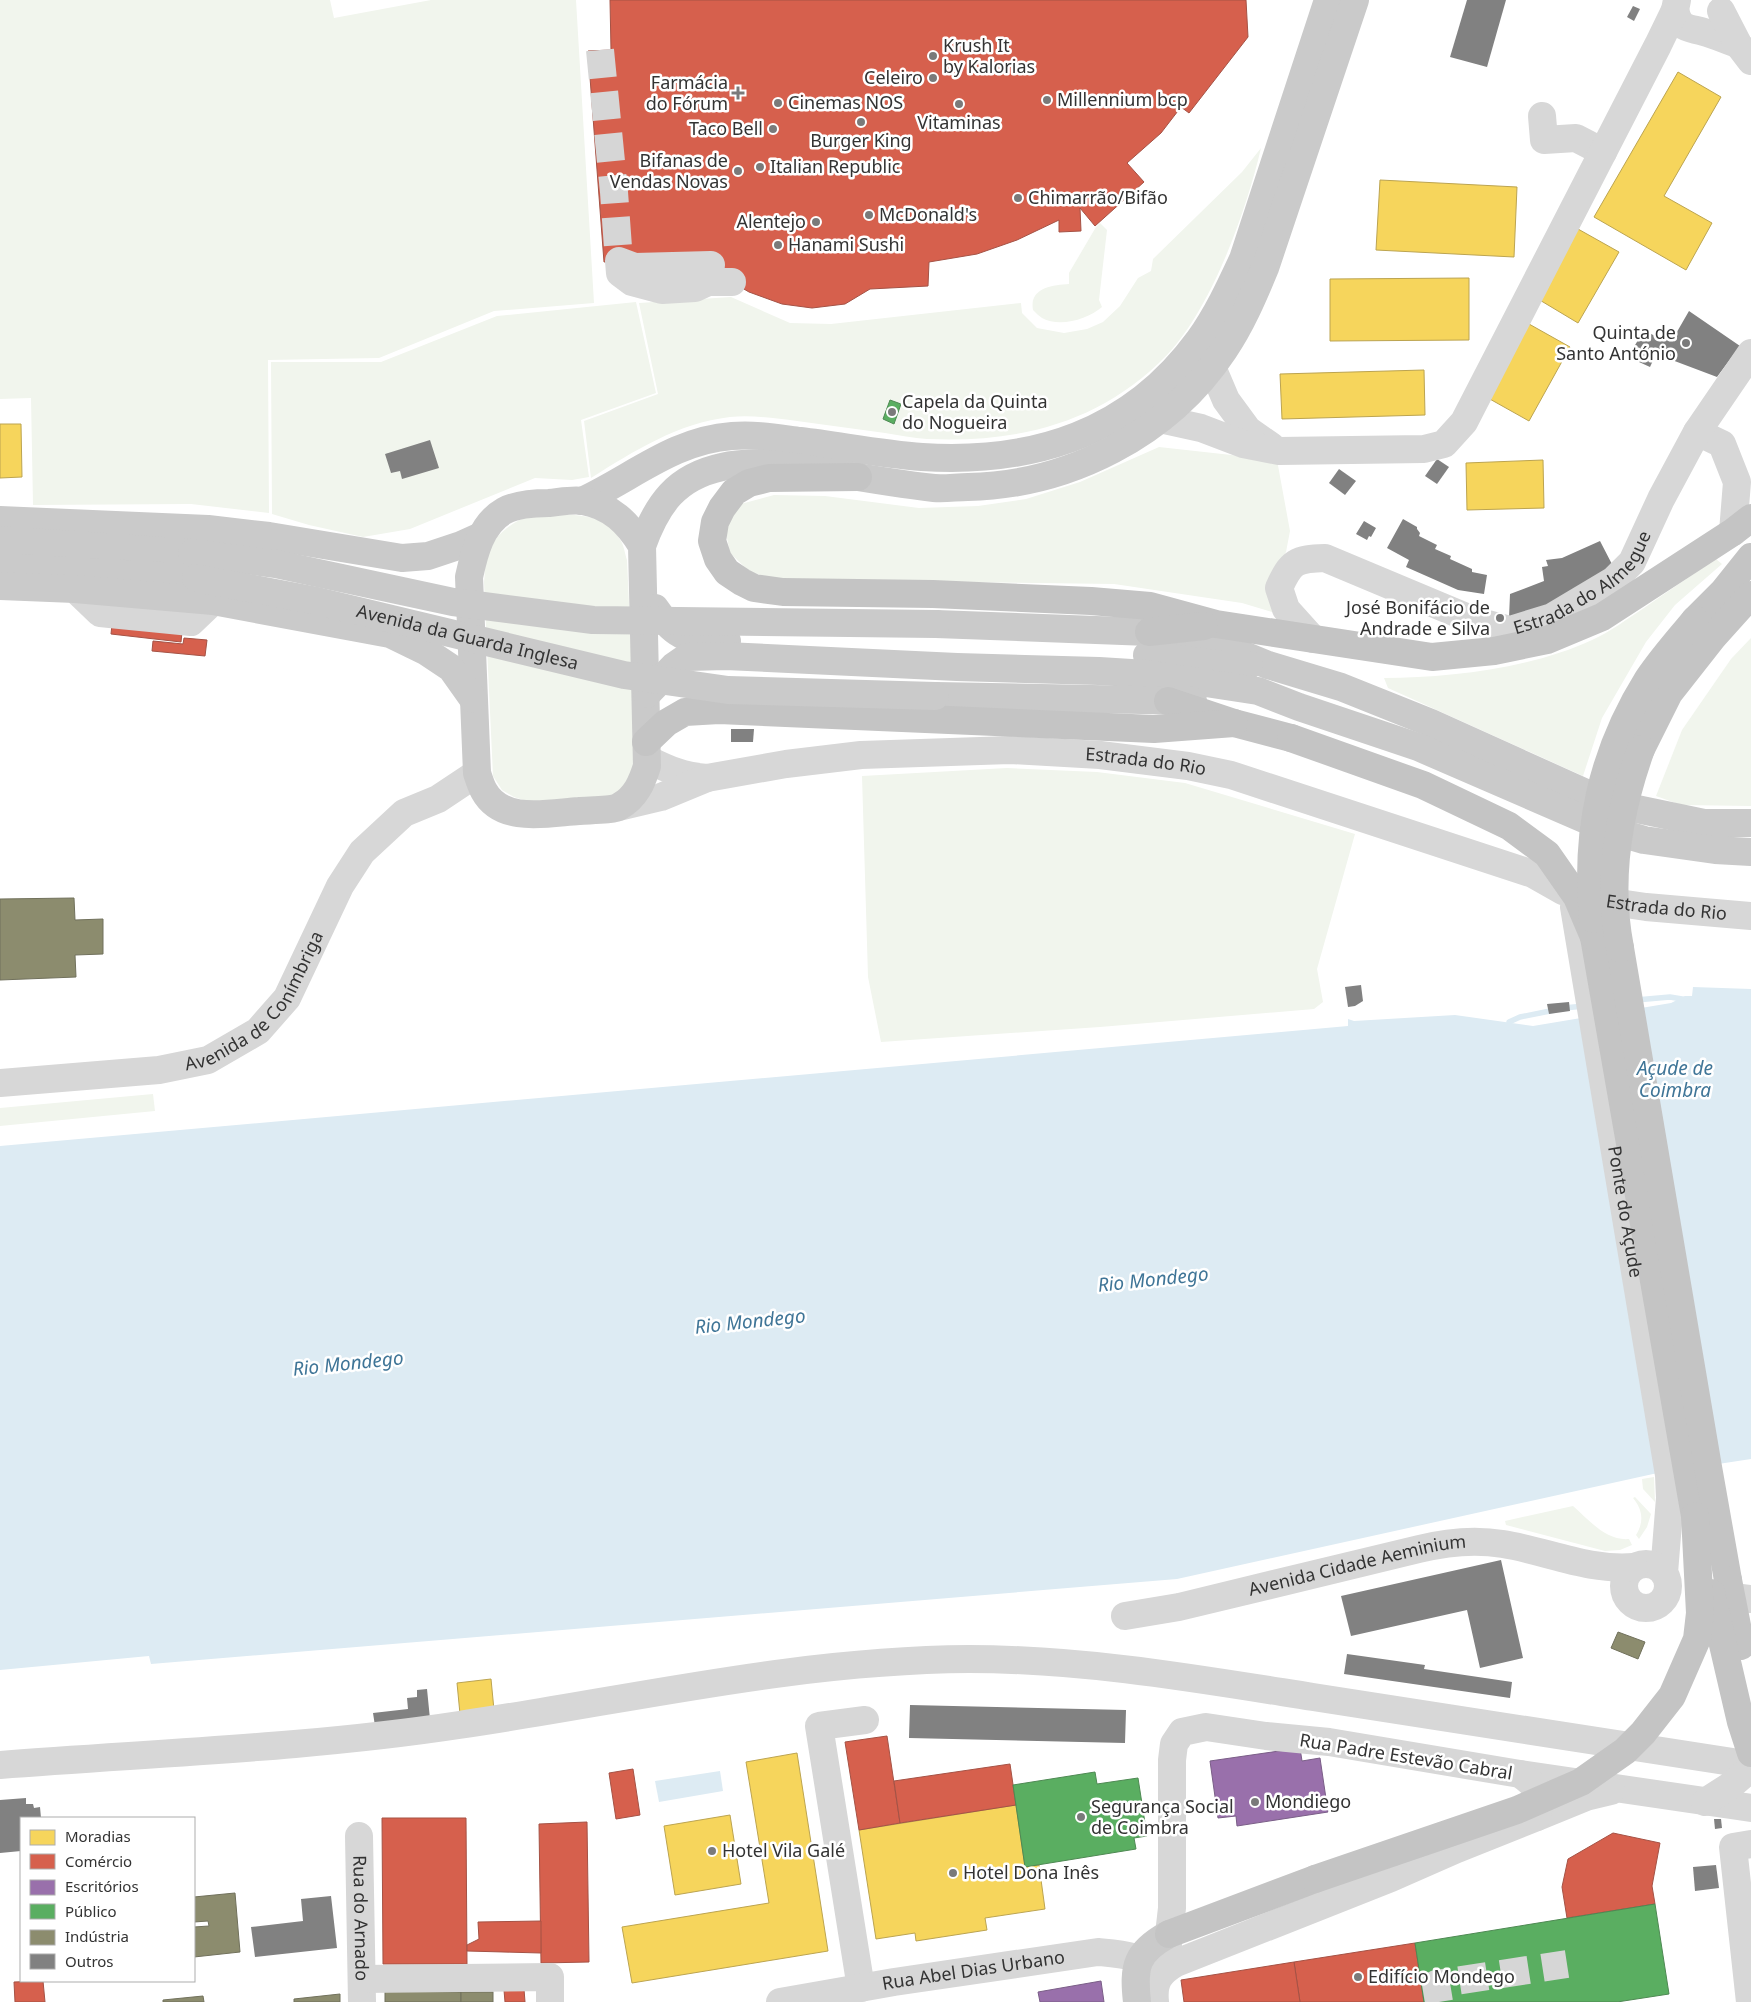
<svg xmlns="http://www.w3.org/2000/svg" width="1751" height="2002" viewBox="0 0 1751 2002" font-family="'Noto Sans',sans-serif">
  <rect width="100%" height="100%" fill="#fff"/>
  <g fill="#f1f5ed">
    <polygon points="0,0 330,0 334,18 431,0 576,0 594,303 494,311 379,358 268,360 269,513 191,504 33,505 31,398 0,399"/>
    <path d="M1261,148C1246,212 1212,307 1167,355C1101,423 1019,443 927,439C913,438 899,435 885,433C856,429 826,425 797,421C774,418 752,415 730,417C678,423 634,451 591,478L584,421L658,394L639,303L731,297L790,323L831,324L1021,303L1022,313L1037,328L1064,333L1087,329L1103,322L1120,306L1138,278L1151,271L1153,259L1242,172Z"/>
    <path d="M1100,223L1107,230L1099,300L1102,307C1088,319 1060,328 1042,318C1039,316 1036,313 1033,310C1029,288 1052,285 1069,284V273L1096,227Z"/>
    <polygon points="636,302 656,393 581,420 589,477 572,480 535,478 410,529 363,537 309,525 272,514 271,362 381,362 497,316"/>
    <polygon points="1159,447 1277,460 1290,531 1286,552 1271,577 1275,613 1242,603 1114,584 780,580 750,572 730,553 725,528 737,505 774,495 825,496 919,508 978,506 1026,499 1080,482"/>
    <path d="M531,515C563,515 603,508 621,541C624,546 625,554 627,560L636,757L633,775L622,791L606,799L529,802L514,797L502,790L493,776L484,582C485,574 485,562 487,554C495,534 512,522 531,515Z"/>
    <path d="M1716,559L1722,564L1675,605L1646,642L1602,718L1583,776L1388,688L1384,678C1449,678 1532,668 1592,640C1610,632 1627,619 1644,608C1668,591 1692,575 1716,559Z"/>
    <polygon points="1751,638 1751,806 1681,805 1656,796 1682,730 1731,659"/>
    <polygon points="1007,768 1097,772 1185,783 1355,834 1317,969 1323,1002 1314,1009 1100,1027 881,1042 868,977 862,776"/>
    <polygon points="153,1094 155,1111 0,1126 0,1108"/>
    <polygon points="1654,1477 1655,1502 1643,1489 1642,1479"/>
    <path d="M1635,1497L1651,1514L1647,1527L1639,1539L1636,1535C1644,1522 1643,1510 1633,1498Z"/>
    <path d="M1573,1506C1589,1520 1606,1541 1629,1539L1632,1545L1620,1550L1605,1551L1506,1525L1505,1521Z"/>
  </g>
  <g fill="#ddebf3">
    <polygon points="1693,987 1751,989 1751,1459 1653,1474 1177,1579 151,1664 149,1656 0,1670 0,1146 1348,1026 1348,1019 1354,1021 1455,1015 1533,1026 1671,1003 1685,996 1692,996"/>
    <polygon points="720,1771 723,1791 659,1802 655,1781"/>
  </g>
  <g fill="#f6d55c" stroke="#bca450">
    <polygon points="1678,72 1721,97 1664,196 1712,223 1686,270 1594,217"/>
    <polygon points="1380,180 1517,187 1514,257 1376,250"/>
    <polygon points="1578,229 1619,252 1578,323 1538,299"/>
    <polygon points="1469,278 1469,340 1330,341 1330,279"/>
    <polygon points="1529,324 1570,347 1529,421 1488,398"/>
    <polygon points="1424,370 1425,415 1282,419 1280,374"/>
    <polygon points="0,424 21,424 22,477 0,478"/>
    <polygon points="1543,460 1544,508 1467,510 1466,463"/>
    <polygon points="491,1679 494,1710 460,1714 457,1683"/>
    <polygon points="797,1753 828,1951 632,1983 622,1927 769,1903 746,1762"/>
    <polygon points="1016,1805 1025,1867 1039,1865 1045,1909 985,1918 987,1930 916,1941 915,1933 876,1939 859,1830"/>
    <polygon points="730,1815 741,1884 675,1895 664,1826"/>
  </g>
  <g fill="#d6604d" stroke="#a55245">
    <polygon points="610,0 1246,0 1248,37 1189,113 1181,107 1161,133 1127,163 1144,182 1095,226 1080,208 1081,231 1059,232 1059,220 1017,240 977,254 929,262 928,286 870,289 845,304 812,308 782,304 749,292 732,282 704,257 604,262 588,51 611,50"/>
    <polygon points="114,605 184,612 181,642 111,634"/>
    <polygon points="184,638 207,640 205,656 152,651 153,641 183,644"/>
    <polygon points="887,1736 900,1823 859,1830 845,1742"/>
    <polygon points="1010,1764 1016,1805 900,1823 894,1781"/>
    <polygon points="633,1769 640,1815 616,1819 609,1773"/>
    <polygon points="382,1818 466,1818 467,1964 383,1964"/>
    <polygon points="587,1822 589,1962 541,1963 539,1824"/>
    <polygon points="1613,1833 1660,1843 1652,1886 1655,1904 1567,1918 1562,1887 1568,1859"/>
    <polygon points="541,1921 541,1953 467,1951 467,1945 479,1939 478,1922"/>
    <polygon points="1415,1943 1424,2002 1300,2002 1294,1962"/>
    <polygon points="1294,1962 1300,2002 1184,2002 1181,1980"/>
    <polygon points="43,1981 45,2002 15,2002 14,1982"/>
    <polygon points="524,1989 525,2002 505,2002 504,1990"/>
  </g>
  <g fill="#9970ab" stroke="#7a5e87">
    <polygon points="1300,1748 1302,1761 1320,1758 1328,1812 1237,1826 1236,1816 1218,1818 1210,1761"/>
    <polygon points="1101,1981 1104,2002 1040,2002 1038,1992"/>
  </g>
  <g fill="#5aae61" stroke="#4e8953">
    <polygon points="890,400 901,404 894,424 883,419"/>
    <polygon points="1095,1772 1097,1784 1138,1778 1147,1836 1134,1838 1136,1849 1025,1867 1013,1785"/>
    <polygon points="1655,1904 1669,1994 1617,2002 1424,2002 1415,1943"/>
  </g>
  <g fill="#8c8c6e" stroke="#71715c">
    <polygon points="74,898 75,920 103,919 103,954 75,955 76,977 0,980 0,899"/>
    <polygon points="1618,1632 1645,1642 1638,1659 1611,1648"/>
    <polygon points="235,1893 240,1952 194,1957 194,1927 209,1926 208,1921 194,1922 194,1897"/>
    <polygon points="385,1991 461,1992 461,2002 385,2002"/>
    <rect x="461" y="1992" width="32" height="10"/>
    <polygon points="340,1994 340,2002 294,2002 294,1999"/>
    <polygon points="203,1996 204,2002 163,2002 163,2000"/>
  </g>
  <g fill="none" stroke-linecap="round" stroke-linejoin="round">
    <g stroke="#ddebf3" stroke-width="5.5">
      <polyline points="1636,1000 1670,997 1688,1000"/>
      <polyline points="1564,1008 1584,1006"/>
      <polyline points="1509,1028 1509,1022 1520,1017 1555,1010"/>
    </g>
  </g>
  <g fill="#818181">
    <polygon points="1467,0 1506,0 1487,67 1450,57"/>
    <polygon points="1633,6 1640,9 1634,21 1627,17"/>
    <polygon points="1689,311 1740,346 1717,377 1656,354 1650,367 1628,357 1644,330 1664,341 1668,334 1674,337"/>
    <polygon points="430,440 439,468 402,479 400,471 391,473 385,454"/>
    <polygon points="1437,459 1449,467 1437,484 1425,476"/>
    <polygon points="1339,469 1356,481 1345,495 1329,483"/>
    <polygon points="1403,519 1417,527 1417,529 1420,533 1419,536 1437,545 1435,549 1451,556 1450,559 1472,569 1472,572 1487,575 1484,594 1458,590 1406,567 1409,560 1387,548"/>
    <polygon points="1364,521 1376,528 1371,537 1369,536 1367,540 1356,534"/>
    <polygon points="1600,541 1615,570 1556,604 1509,618 1510,594 1544,581 1542,567 1548,566 1546,560 1562,558"/>
    <polygon points="731,729 754,729 753,742 731,742"/>
    <polygon points="1361,985 1363,1001 1355,1006 1348,1007 1345,987"/>
    <polygon points="1569,1002 1570,1011 1549,1014 1547,1004"/>
    <polygon points="1501,1560 1523,1658 1480,1668 1467,1610 1351,1636 1341,1596"/>
    <polygon points="1347,1654 1425,1665 1424,1669 1512,1682 1510,1698 1344,1674"/>
    <polygon points="427,1689 430,1719 375,1726 373,1713 408,1709 407,1698 417,1697 417,1690"/>
    <polygon points="910,1705 1126,1710 1125,1743 909,1738"/>
    <polygon points="26,1798 26,1804 33,1804 34,1808 40,1807 41,1818 21,1818 21,1851 0,1853 0,1800"/>
    <polygon points="1714,1819 1721,1819 1722,1828 1715,1829"/>
    <polygon points="1716,1865 1719,1888 1695,1891 1693,1867"/>
    <polygon points="331,1896 337,1948 255,1957 251,1927 303,1921 301,1899"/>
  </g>
  <g fill="none" stroke-linecap="round" stroke-linejoin="round">
    <g stroke="#d6d6d6" stroke-width="28" stroke-dasharray="28 14" stroke-linecap="butt">
      <polyline points="600,50 614,192 619,261"/>
      <polyline points="1439,2002 1436,1984 1567,1964"/>
    </g>
    <g stroke="#d7d7d7" stroke-width="28">
      <path d="M1675,10C1680,30 1687,27 1704,32C1715,35 1726,40 1738,44"/>
      <polyline points="1721,11 1738,44 1751,61"/>
      <polyline points="1542,116 1544,140 1576,138 1603,152"/>
      <polyline points="711,265 635,267 619,261 620,273 632,282 662,290 695,288 708,282 732,282"/>
      <polyline points="1212,367 1226,400 1248,430 1271,446"/>
      <polyline points="1160,419 1201,428 1243,444 1279,451 1424,449 1444,444 1464,422 1658,45 1675,10 1677,0"/>
      <polyline points="1697,432 1722,444 1737,482 1733,532"/>
      <polyline points="75,589 100,613 191,622 213,601"/>
      <path id="s1" d="M1313,639L1286,609L1279,588C1291,561 1296,559 1325,558L1473,620L1510,630L1552,617L1614,580L1632,562L1661,499L1697,432L1751,353"/>
      <path d="M647,759C669,770 683,776 707,778"/>
      <path id="s2" d="M619,807L661,797L707,778L786,764L861,755L1010,750L1100,755L1188,766L1231,775L1533,874L1563,891"/>
      <path id="s3" d="M1592,899L1646,907L1751,916"/>
      <path id="s4" d="M1574,907L1669,1475L1670,1498L1664,1573"/>
      <path id="s5" d="M0,1083L159,1070L208,1060L258,1031L287,998L340,886L362,852L404,813L438,799L477,773"/>
      <circle cx="1646" cy="1586" r="22"/>
      <polyline points="1709,1594 1751,1599"/>
      <path id="s6" d="M1125,1616L1179,1607L1419,1549C1447,1542 1474,1539 1503,1544C1547,1551 1588,1571 1634,1567"/>
      <path d="M0,1765C153,1753 308,1748 459,1725C629,1700 797,1660 969,1659C1085,1659 1199,1679 1313,1697C1459,1719 1605,1742 1751,1765"/>
      <polyline points="1520,1774 1751,1808"/>
      <polyline points="1705,1802 1730,1786 1751,1768"/>
      <polyline points="1537,1817 1586,1797 1611,1791"/>
      <path id="s7" d="M359,1836L362,2002"/>
      <polyline points="362,1979 550,1977 550,2002"/>
      <polyline points="861,1988 819,1726 865,1720"/>
      <path id="s8" d="M780,2002L894,1982L1098,1952C1119,1954 1145,1955 1157,1974"/>
      <path d="M1155,2002C1153,1982 1159,1973 1176,1963L1391,1878L1457,1849L1537,1817C1542,1795 1538,1786 1520,1774L1329,1742L1266,1736L1206,1727L1182,1732L1174,1744L1172,1760V1908L1168,1943V1953L1176,1963"/>
      <polyline points="1750,2002 1733,1847 1751,1844"/>
    </g>
    <g stroke="#cacaca" stroke-width="28">
      <path d="M582,501C632,478 674,440 732,436C755,434 777,438 800,441C841,446 882,454 922,457C1034,464 1131,433 1199,340C1217,315 1230,287 1243,259L1328,0"/>
      <polyline points="0,520 208,529 269,536 402,558 428,556 461,545 481,536"/>
      <polyline points="0,540 192,553"/>
      <path d="M642,546C628,523 611,506 583,501C573,499 560,502 549,503C534,503 517,504 504,511C481,524 474,554 469,577L477,773C479,779 481,786 484,791C502,824 548,813 579,811C589,810 613,811 620,806C636,797 642,782 647,766L642,546C657,504 676,477 722,467C756,459 793,467 828,472C863,478 898,484 934,488C945,489 957,487 968,487C1068,485 1168,435 1224,350C1241,325 1253,297 1265,268L1355,0"/>
      <polyline points="0,567 196,578"/>
      <polyline points="0,586 75,589 213,601 390,634 427,652 451,668 473,699"/>
      <path d="M655,608C677,641 691,640 727,641"/>
      <polyline points="936,624 1149,632 1224,647 1268,665 1341,687 1431,723 1608,803 1704,823 1751,823"/>
      <polyline points="1147,655 1222,665 1249,665"/>
      <polyline points="647,694 674,666 687,657 726,656 957,667 1099,671 1147,674 1258,691 1299,707 1418,747 1607,829 1644,840 1715,850 1751,852"/>
      <polyline points="935,696 1193,701"/>
      <path d="M1137,2002C1133,1966 1136,1952 1169,1934"/>
    </g>
    <g stroke="#c4c4c4" stroke-width="28">
      <polyline points="858,477 769,478 749,483 734,492 722,508 715,522 712,541 718,559 727,572 742,582 754,588 783,592 933,594 1091,601 1150,606 1216,624 1432,657 1494,651 1547,640 1602,617 1733,532 1751,518"/>
      <polyline points="1695,620 1723,592 1751,557"/>
      <polyline points="1149,632 1204,626"/>
      <polyline points="1168,701 1234,723 1291,738"/>
      <polyline points="646,742 666,723 685,712 719,710 1154,729 1234,723"/>
      <polyline points="1641,749 1669,693 1713,637 1751,595"/>
      <polyline points="1594,937 1695,1516"/>
      <polyline points="1620,948 1708,1467 1728,1580"/>
      <polyline points="1169,1934 1315,1879"/>
    </g>
    <g stroke="#cacaca" stroke-width="28">
      <polyline points="192,553 276,564 453,602 593,620 936,624"/>
      <path id="s9" d="M196,578L317,601L624,675L728,690L935,696"/>
    </g>
    <g stroke="#c4c4c4" stroke-width="28">
      <polyline points="1291,738 1423,785 1509,826 1547,854 1577,897 1594,937"/>
      <path d="M1593,919C1585,832 1601,754 1648,679C1662,658 1679,639 1695,620"/>
      <path d="M1620,948C1607,881 1618,813 1641,749"/>
      <polyline points="1728,1580 1741,1646"/>
      <polyline points="1711,1593 1741,1722 1751,1753"/>
      <polyline points="1315,1879 1517,1810 1581,1782 1625,1751 1643,1733 1672,1696 1697,1639 1700,1613 1695,1516"/>
    </g>
  </g>
  <g fill="#7a7a7a" stroke="#fff" stroke-width="2">
    <circle cx="933" cy="56" r="5"/>
    <circle cx="933" cy="78" r="5"/>
    <path d="M735.5 85.5h5v5h5v5h-5v5h-5v-5h-5v-5h5z"/>
    <circle cx="1047" cy="100" r="5"/>
    <circle cx="778" cy="103" r="5"/>
    <circle cx="959" cy="104" r="5"/>
    <circle cx="861" cy="122" r="5"/>
    <circle cx="773" cy="129" r="5"/>
    <circle cx="760" cy="167" r="5"/>
    <circle cx="738" cy="171" r="5"/>
    <circle cx="1018" cy="198" r="5"/>
    <circle cx="869" cy="215" r="5"/>
    <circle cx="816" cy="222" r="5"/>
    <circle cx="778" cy="245" r="5"/>
    <circle cx="1686" cy="343" r="5"/>
    <circle cx="892" cy="412" r="5"/>
    <circle cx="1500" cy="618" r="5"/>
    <circle cx="1255" cy="1802" r="5"/>
    <circle cx="1081" cy="1817" r="5"/>
    <circle cx="712" cy="1851" r="5"/>
    <circle cx="953" cy="1873" r="5"/>
    <circle cx="1358" cy="1977" r="5"/>
  </g>
  <g text-anchor="middle" stroke-width="5" stroke-linejoin="round" paint-order="stroke">
    <g font-size="18" fill="#333" stroke="#fff" text-anchor="start">
      <text x="943" y="52">Krush It<tspan x="943" dy="21">by Kalorias</tspan></text>
      <text x="923" y="84" text-anchor="end">Celeiro</text>
      <text x="728" y="89" text-anchor="end">Farmácia<tspan x="728" dy="21">do Fórum</tspan></text>
      <text x="1057" y="106">Millennium bcp</text>
      <text x="788" y="109">Cinemas NOS</text>
      <text x="959" y="129" text-anchor="middle">Vitaminas</text>
      <text x="763" y="135" text-anchor="end">Taco Bell</text>
      <text x="861" y="147" text-anchor="middle">Burger King</text>
      <text x="728" y="167" text-anchor="end">Bifanas de<tspan x="728" dy="21">Vendas Novas</tspan></text>
      <text x="770" y="173">Italian Republic</text>
      <text x="1028" y="204">Chimarrão/Bifão</text>
      <text x="879" y="221">McDonald's</text>
      <text x="806" y="228" text-anchor="end">Alentejo</text>
      <text x="788" y="251">Hanami Sushi</text>
      <text x="1676" y="339" text-anchor="end">Quinta de<tspan x="1676" dy="21">Santo António</tspan></text>
      <text x="902" y="408">Capela da Quinta<tspan x="902" dy="21">do Nogueira</tspan></text>
      <text x="1490" y="614" text-anchor="end">José Bonifácio de<tspan x="1490" dy="21">Andrade e Silva</tspan></text>
      <text x="1265" y="1808">Mondiego</text>
      <text x="1091" y="1813">Segurança Social<tspan x="1091" dy="21">de Coimbra</tspan></text>
      <text x="722" y="1857">Hotel Vila Galé</text>
      <text x="963" y="1879">Hotel Dona Inês</text>
      <text x="1368" y="1983">Edifício Mondego</text>
    </g>
    <g font-size="18" fill="#333" stroke="#fff">
      <text dy="6" stroke="none"><textPath href="#s1" startOffset="411">Estrada do Almegue</textPath></text>
      <text dy="6" stroke="none"><textPath href="#s9" startOffset="278">Avenida da Guarda Inglesa</textPath></text>
      <text dy="6" stroke="none"><textPath href="#s2" startOffset="534">Estrada do Rio</textPath></text>
      <text dy="6" stroke="none"><textPath href="#s3" startOffset="75">Estrada do Rio</textPath></text>
      <text dy="6" stroke="none"><textPath href="#s5" startOffset="285">Avenida de Conímbriga</textPath></text>
      <text dy="6" stroke="none"><textPath href="#s4" startOffset="309">Ponte do Açude</textPath></text>
      <text dy="6" stroke="none"><textPath href="#s6" startOffset="238">Avenida Cidade Aeminium</textPath></text>
      <text transform="translate(1406 1757) rotate(9)" y="6">Rua Padre Estevão Cabral</text>
      <text dy="6" stroke="none"><textPath href="#s7" startOffset="82">Rua do Arnado</textPath></text>
      <text dy="6" stroke="none"><textPath href="#s8" startOffset="196">Rua Abel Dias Urbano</textPath></text>
    </g>
    <g font-size="19" font-style="italic" fill="#3f7597" stroke="#fff">
      <text x="1675" y="1075">Açude de<tspan x="1675" dy="22">Coimbra</tspan></text>
      <text transform="translate(1153 1279) rotate(-6)" y="7">Rio Mondego</text>
      <text transform="translate(750 1321) rotate(-6)" y="7">Rio Mondego</text>
      <text transform="translate(348 1363) rotate(-6)" y="7">Rio Mondego</text>
    </g>
  </g>
  <rect x="20" y="1817" width="175" height="165" fill="#ffffff" stroke="#adadad"/>
  <rect x="30" y="1830" width="25" height="15" fill="#f6d55c" stroke="#adadad"/>
  <text x="65" y="1842" font-size="15" fill="#333333">Moradias</text>
  <rect x="30" y="1854" width="25" height="15" fill="#d6604d" stroke="#adadad"/>
  <text x="65" y="1867" font-size="15" fill="#333333">Comércio</text>
  <rect x="30" y="1880" width="25" height="15" fill="#9970ab" stroke="#adadad"/>
  <text x="65" y="1892" font-size="15" fill="#333333">Escritórios</text>
  <rect x="30" y="1904" width="25" height="15" fill="#5aae61" stroke="#adadad"/>
  <text x="65" y="1917" font-size="15" fill="#333333">Público</text>
  <rect x="30" y="1930" width="25" height="15" fill="#8c8c6e" stroke="#adadad"/>
  <text x="65" y="1942" font-size="15" fill="#333333">Indústria</text>
  <rect x="30" y="1954" width="25" height="15" fill="#818181" stroke="#adadad"/>
  <text x="65" y="1967" font-size="15" fill="#333333">Outros</text>
</svg>
